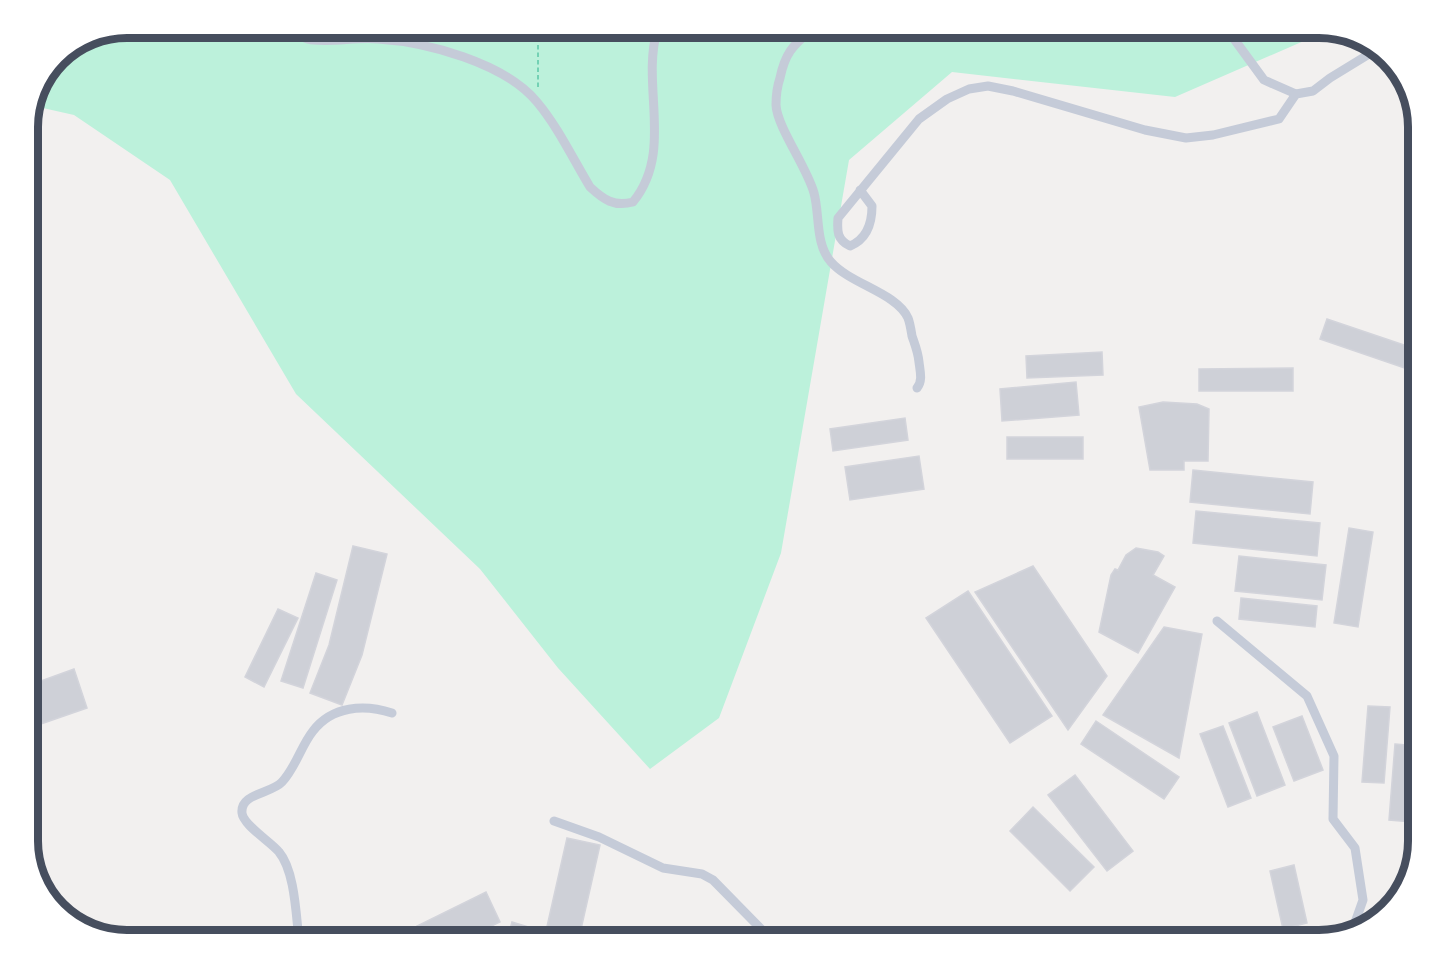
<svg xmlns="http://www.w3.org/2000/svg" width="1446" height="967" viewBox="0 0 1446 967" font-family="'Titillium Web',sans-serif">
  <rect width="100%" height="100%" fill="#f2f0ef"/>
  <polygon fill="#bcf1db" points="1319,27 1329,30 1175,97 952,72 849,160 781,553 719,718 650,769 558,668 480,569 296,394 170,180 74,115 34,106 56,56 89,34"/>
  <g fill="#ced0d7" stroke="#d3d4db" stroke-width="1.5">
    <polygon points="1327,319 1419,350 1419,373 1320,339"/>
    <polygon points="1102,352 1103,375 1027,378 1026,356"/>
    <polygon points="1293,368 1293,391 1199,391 1199,369"/>
    <polygon points="1076,382 1079,415 1002,421 1000,389"/>
    <polygon points="1163,402 1197,404 1209,409 1208,461 1184,461 1184,470 1150,470 1139,407"/>
    <polygon points="905,418 908,440 833,451 830,429"/>
    <rect x="1007" y="437" width="76" height="22"/>
    <polygon points="919,456 924,489 850,500 845,467"/>
    <polygon points="1193,470 1313,482 1310,514 1190,502"/>
    <polygon points="1196,511 1320,523 1317,556 1193,543"/>
    <polygon points="1349,528 1373,532 1358,627 1334,623"/>
    <polygon points="353,546 387,554 362,655 342,705 310,693 329,645"/>
    <polygon points="1136,548 1158,552 1164,556 1153,575 1175,587 1138,653 1099,632 1111,575 1115,569 1118,570 1126,555"/>
    <polygon points="1239,556 1326,565 1322,600 1235,591"/>
    <polygon points="1033,566 1107,676 1068,730 975,592"/>
    <polygon points="316,573 337,580 303,688 281,681"/>
    <polygon points="968,591 1052,716 1010,743 926,618"/>
    <polygon points="1241,598 1317,606 1315,627 1239,619"/>
    <polygon points="278,609 298,618 264,687 245,677"/>
    <polygon points="1164,627 1202,634 1179,758 1103,715"/>
    <polygon points="74,669 87,708 35,726 27,705 27,686"/>
    <polygon points="1368,706 1390,707 1384,783 1362,782"/>
    <polygon points="1419,711 1419,736 1407,728"/>
    <polygon points="1257,712 1285,785 1257,796 1229,723"/>
    <polygon points="1302,716 1323,770 1294,781 1273,727"/>
    <polygon points="1096,721 1179,777 1164,799 1081,744"/>
    <polygon points="1223,726 1251,798 1228,807 1200,734"/>
    <polygon points="1395,744 1418,746 1412,822 1389,820"/>
    <polygon points="1075,775 1133,851 1107,871 1048,795"/>
    <polygon points="1033,807 1094,867 1070,891 1010,831"/>
    <polygon points="567,838 600,845 579,938 546,931"/>
    <polygon points="1294,865 1307,923 1283,929 1270,871"/>
    <polygon points="486,892 500,922 463,940 424,940 417,926"/>
    <polygon points="1369,917 1377,920 1365,928"/>
    <polygon points="512,922 535,929 532,940 507,940"/>
  </g>
  <g fill="none" stroke-linecap="round" stroke-linejoin="round">
    <polyline stroke="#73d1b4" stroke-width="2" stroke-dasharray="4.5 3" stroke-linecap="butt" points="538,87 538,32"/>
    <g stroke="#c5cbd8" stroke-width="9">
      <polyline points="1226,28 1264,80 1296,94"/>
      <path d="M811,30C792,46 785,54 780,78C777,87 776,96 776,105C777,127 807,167 814,193C820,215 815,244 831,262C850,284 897,293 908,318C910,323 911,330 912,336C915,345 918,352 919,362C920,371 923,381 917,388"/>
      <path d="M293,33C300,36 307,40 314,40C336,42 357,37 378,39C427,42 505,63 537,102C558,127 573,159 590,187C604,200 614,207 633,202C674,152 641,86 657,31"/>
      <polyline points="1365,41 1370,52"/>
      <path d="M860,190L872,206C872,223 867,239 850,246C837,240 837,231 838,218L919,119L947,99L969,89L988,86L1013,91L1145,130L1186,138L1213,135L1279,119L1296,94L1313,91L1330,78L1379,48"/>
      <polyline points="1217,621 1307,696 1334,756 1333,819 1355,848 1363,900 1352,931"/>
      <polyline points="554,821 599,837 663,868 702,874 713,880 772,940"/>
      <path d="M299,940C296,916 295,871 279,852C271,842 243,825 242,813C240,793 271,794 282,782C296,767 301,746 313,731C332,706 364,704 392,713"/>
    </g>
  </g>
  <path d="M0 0H1446V967H0ZM127 38H1319A89 89 0 0 1 1408 127V841A89 89 0 0 1 1319 930H127A89 89 0 0 1 38 841V127A89 89 0 0 1 127 38Z" fill="#fff" fill-rule="evenodd"/>
  <path fill="none" stroke="#464e5e" stroke-width="8" d="M127 38H1319A89 89 0 0 1 1408 127V841A89 89 0 0 1 1319 930H127A89 89 0 0 1 38 841V127A89 89 0 0 1 127 38Z"/>
</svg>
